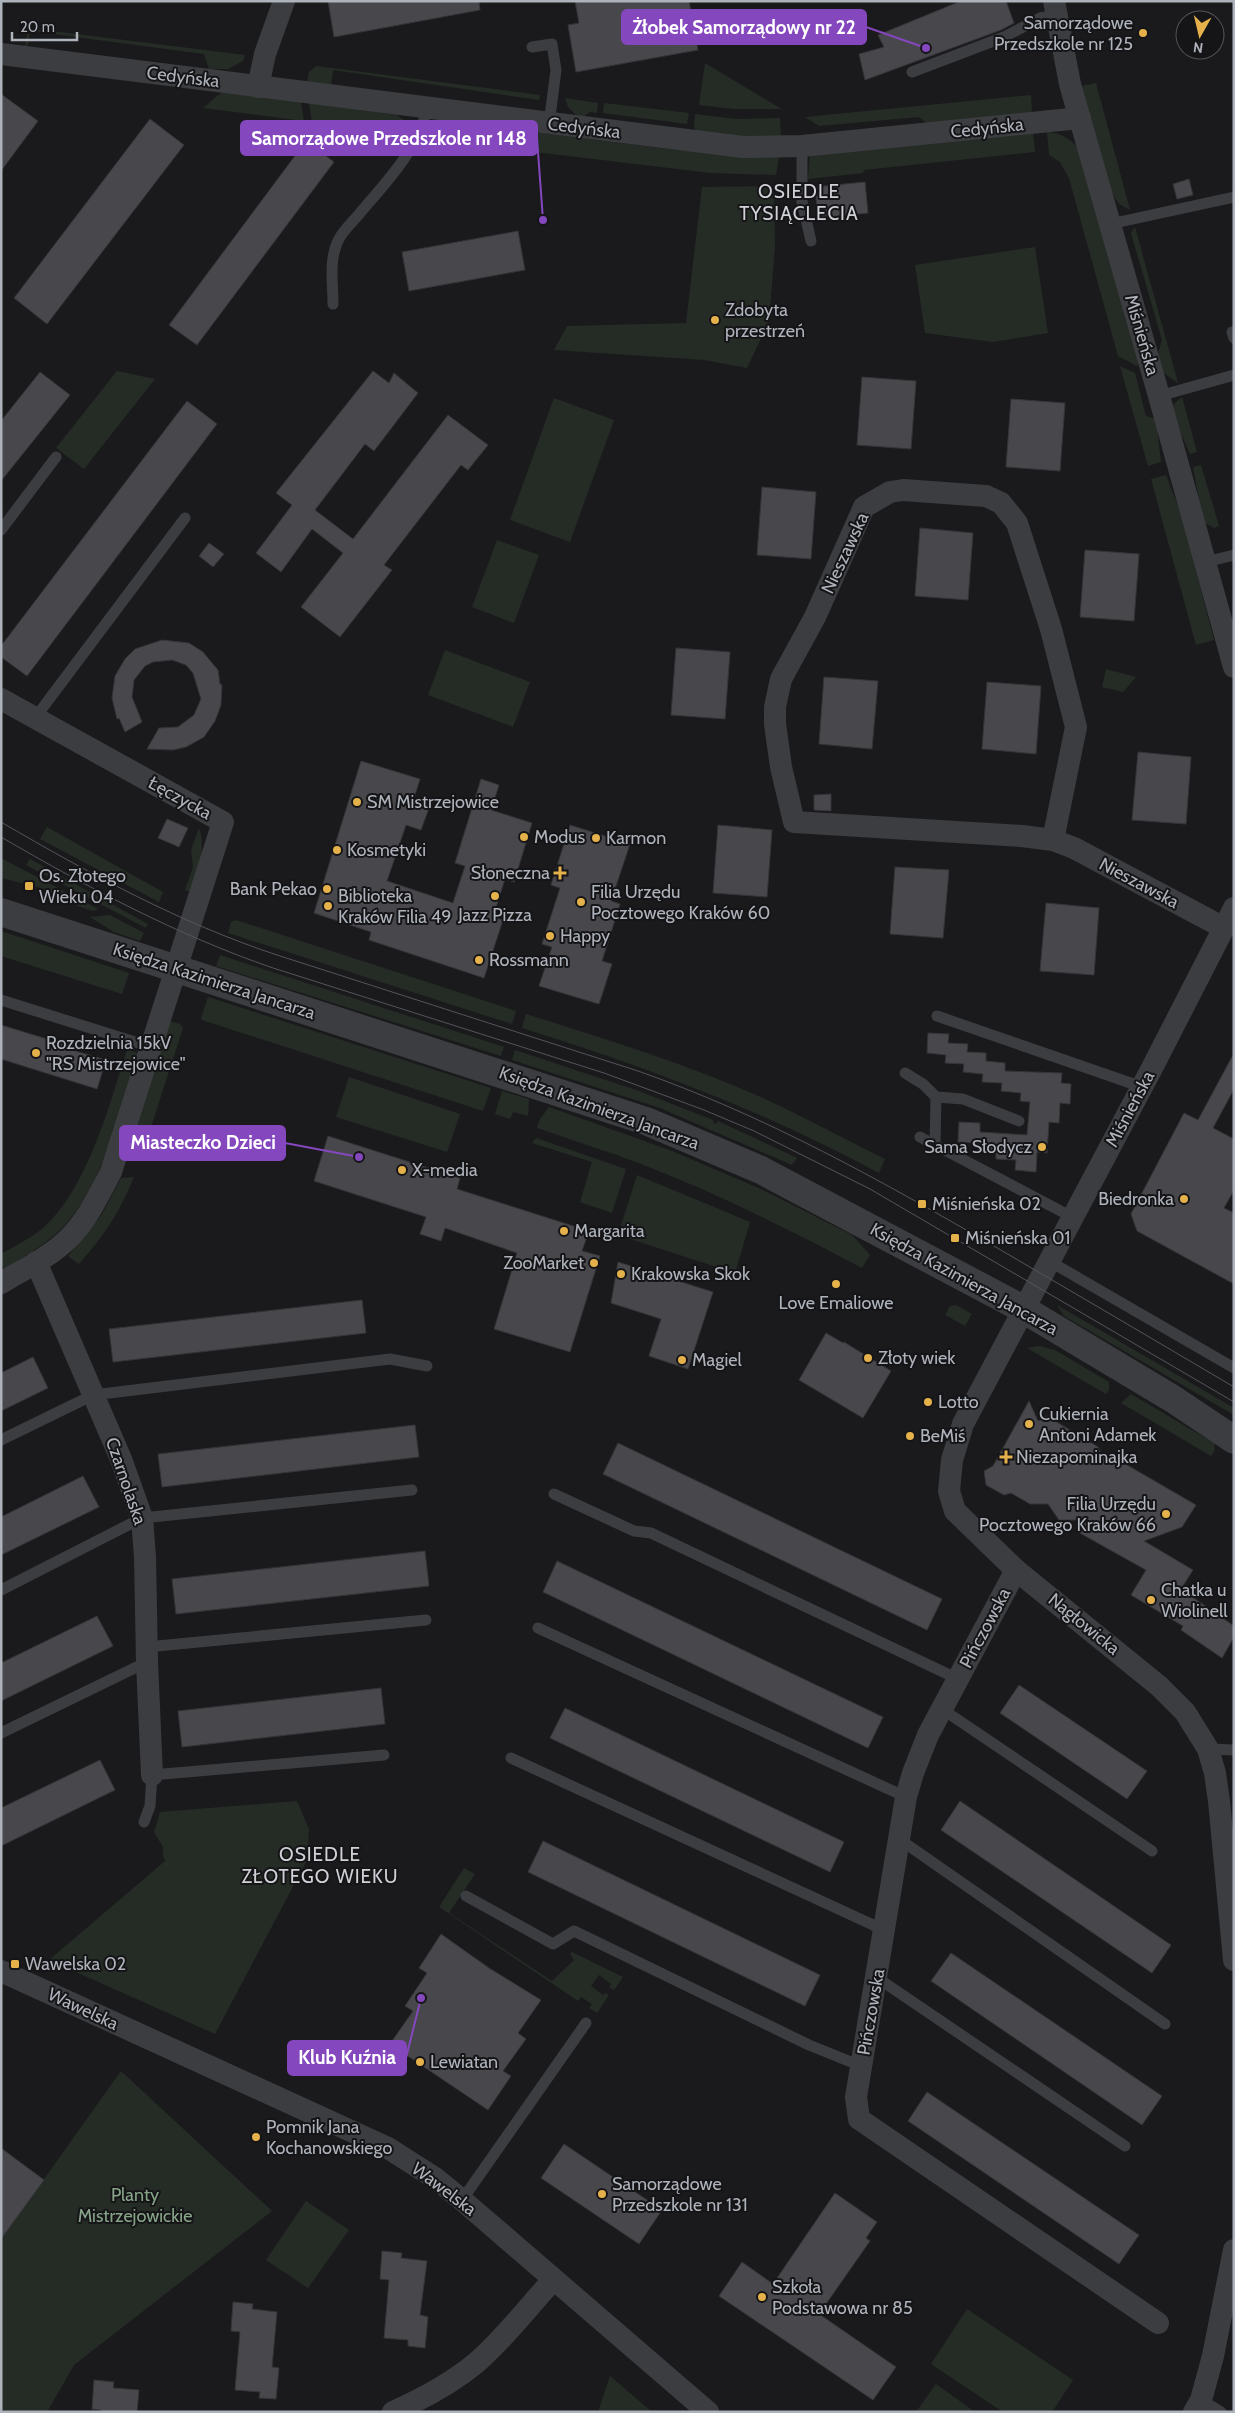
<svg xmlns="http://www.w3.org/2000/svg" width="1235" height="2413" viewBox="0 0 1235 2413" font-family="Cabin,sans-serif">
  <rect width="100%" height="100%" fill="#1a1a1c"/>
  <g fill="#252c26">
    <polygon points="28,28 245,55 243,61 228,69 209,69 204,54 30,31 27,48 25,47"/>
    <polygon points="705,63 780,108 780,109 734,109 699,105"/>
    <polygon points="316,66 540,95 539,100 333,70 331,86 307,83 309,72"/>
    <polygon points="1096,83 1130,210 1119,204 1112,193 1082,86"/>
    <polygon points="222,92 301,102 304,121 203,108"/>
    <polygon points="1031,95 1032,113 928,124 919,117 819,126 805,117"/>
    <polygon points="565,98 598,103 597,113 590,112 580,119 568,107"/>
    <polygon points="309,103 397,115 410,125 411,135 312,122"/>
    <polygon points="604,103 689,113 687,124 603,113"/>
    <polygon points="695,114 736,119 780,118 781,138 699,134 694,128"/>
    <path d="M537,132C617,142 698,156 779,156L776,175L711,173L518,150C520,137 525,133 537,132Z"/>
    <polygon points="1033,132 1035,152 864,170 863,173 808,179 810,154"/>
    <path d="M1047,132C1060,133 1070,138 1078,148L1139,361L1137,366L1118,356L1069,178L1060,162L1049,155Z"/>
    <polygon points="774,186 775,246 770,308 767,326 747,368 704,360 554,350 567,326 686,323 702,187"/>
    <polygon points="1135,227 1178,383 1162,372 1157,357 1162,340 1131,233"/>
    <polygon points="1035,247 1048,333 993,342 925,333 915,265"/>
    <polygon points="1120,366 1135,373 1146,416 1156,419 1161,462 1148,466"/>
    <polygon points="117,371 155,379 84,469 56,448"/>
    <polygon points="1182,397 1197,452 1190,454 1175,420 1173,405"/>
    <polygon points="554,398 614,420 570,542 510,520"/>
    <polygon points="1201,465 1219,526 1214,528 1203,522 1193,467"/>
    <polygon points="1166,475 1181,514 1214,640 1196,645 1151,479"/>
    <polygon points="497,540 539,555 514,623 472,607"/>
    <polygon points="445,650 530,682 513,727 428,695"/>
    <polygon points="1106,669 1136,677 1123,692 1102,687"/>
    <polygon points="47,827 163,892 159,902 40,839"/>
    <path d="M199,828C207,850 197,871 190,892L185,890L193,867L191,850Z"/>
    <polygon points="1,858 98,909 93,911 44,895 45,889 1,878"/>
    <polygon points="30,859 148,924 146,928 26,865"/>
    <polygon points="110,915 144,933 140,941 114,932 90,917"/>
    <polygon points="236,920 516,1011 512,1024 228,933 231,922"/>
    <polygon points="1,931 129,973 122,994 1,956"/>
    <polygon points="220,955 504,1047 501,1056 216,966"/>
    <polygon points="208,997 491,1088 483,1111 202,1020 201,1018"/>
    <path d="M526,1014C606,1039 687,1064 763,1098C804,1117 845,1139 885,1159L879,1173C764,1111 647,1067 522,1028Z"/>
    <polygon points="170,1021 180,1024 183,1028 140,1161 129,1151"/>
    <path d="M128,1047L138,1054C124,1105 104,1176 71,1218C54,1240 28,1254 4,1269L1,1264V1254C15,1246 31,1238 43,1228C88,1189 110,1102 128,1047Z"/>
    <polygon points="515,1050 639,1091 713,1120 713,1122 716,1124 718,1121 797,1158 792,1165 660,1108 512,1060"/>
    <polygon points="349,1077 460,1114 447,1152 336,1117"/>
    <polygon points="502,1091 529,1099 528,1116 513,1112 510,1119 495,1114"/>
    <path d="M549,1107L672,1151L763,1190L852,1235L870,1255L862,1268C790,1230 717,1193 641,1164C607,1151 571,1140 537,1128L540,1119Z"/>
    <polygon points="536,1138 626,1169 612,1213 580,1202 592,1162 532,1143"/>
    <polygon points="637,1175 750,1222 735,1273 618,1235"/>
    <path d="M134,1177C118,1215 106,1233 79,1264L68,1256L102,1214L121,1178Z"/>
    <polygon points="956,1305 972,1314 965,1326 945,1315 950,1306"/>
    <polygon points="1057,1305 1234,1408 1234,1415 1064,1316"/>
    <polygon points="1039,1346 1055,1350 1109,1382 1109,1390 1106,1394 1027,1348"/>
    <polygon points="1131,1394 1214,1443 1215,1450 1211,1456 1121,1403"/>
    <polygon points="297,1801 309,1829 307,1860 215,2034 49,1960 165,1861 163,1855 163,1847 154,1832 160,1812"/>
    <polygon points="464,1868 475,1874 449,1913 552,1981 574,1960 570,1954 572,1952 623,1977 614,1990 609,1987 611,1984 599,1975 591,1986 603,1995 605,1993 609,1995 597,2013 589,2008 592,2004 581,1997 578,2001 439,1907"/>
    <polygon points="121,2071 272,2211 74,2365 47,2412 1,2412 1,2150 44,2179"/>
    <polygon points="306,2201 349,2230 308,2288 266,2260"/>
    <polygon points="967,2309 1073,2380 1052,2412 1003,2412 931,2364"/>
    <polygon points="610,2376 652,2412 598,2412"/>
    <polygon points="936,2384 975,2412 916,2412"/>
  </g>
  <g fill="#48484c" stroke="#353538">
    <polygon points="328,1 479,1 480,10 334,37"/>
    <polygon points="575,1 689,1 698,50 576,72 568,25 579,23"/>
    <polygon points="961,1 1006,1 1014,23 1001,30 865,80 859,54 884,47 878,35"/>
    <polygon points="1,94 38,121 1,171"/>
    <polygon points="150,119 184,145 47,324 14,298"/>
    <polygon points="306,141 334,162 197,345 169,325"/>
    <polygon points="1189,179 1193,195 1177,199 1173,184"/>
    <polygon points="865,182 868,213 818,218 815,187"/>
    <polygon points="518,231 525,270 409,291 402,252"/>
    <polygon points="373,371 389,383 394,373 418,393 374,451 365,444 315,510 353,539 448,415 488,445 468,470 461,465 384,565 392,570 340,637 301,607 343,553 312,529 281,572 256,553 292,505 276,493"/>
    <polygon points="40,372 70,395 1,481 1,421"/>
    <polygon points="862,377 916,381 911,449 857,445"/>
    <polygon points="1011,399 1065,403 1060,471 1006,467"/>
    <polygon points="187,401 217,424 27,676 1,657 1,646"/>
    <polygon points="762,487 816,492 811,559 757,555"/>
    <polygon points="920,528 973,533 968,600 915,596"/>
    <polygon points="209,543 224,554 213,567 199,556"/>
    <polygon points="1085,550 1139,554 1134,621 1080,617"/>
    <polygon points="162,640 189,643 203,652 212,663 218,670 220,684 222,685 221,705 215,721 204,737 186,747 173,750 147,749 159,728 178,727 194,715 201,699 193,673 186,665 172,660 153,662 145,666 134,680 132,697 142,722 125,732 119,718 117,719 112,698 115,676 125,659 135,649"/>
    <polygon points="676,648 730,652 725,719 671,715"/>
    <polygon points="824,677 878,681 872,749 819,744"/>
    <polygon points="987,682 1041,686 1036,754 982,749"/>
    <polygon points="1138,752 1191,757 1186,824 1132,820"/>
    <polygon points="361,761 420,779 413,801 430,805 421,830 406,825 387,881 453,903 465,866 455,863 481,779 499,785 491,810 532,823 514,882 505,879 493,917 503,920 484,978 369,940 371,932 314,913"/>
    <polygon points="831,794 831,811 814,810 814,795"/>
    <polygon points="167,819 188,828 179,847 158,838"/>
    <polygon points="570,825 630,844 611,901 620,904 602,961 612,964 599,1004 539,986 552,947 542,944 560,888 551,885"/>
    <polygon points="718,825 772,830 767,897 713,893"/>
    <polygon points="895,867 949,870 943,938 890,934"/>
    <polygon points="1046,903 1099,908 1094,975 1040,971"/>
    <polygon points="1,1025 73,1047 72,1050 106,1060 97,1089 1,1059"/>
    <polygon points="928,1033 949,1034 948,1043 968,1044 967,1052 986,1053 986,1061 1005,1063 1005,1071 1062,1073 1061,1083 1071,1084 1070,1104 1060,1103 1059,1123 1049,1122 1047,1153 1037,1152 1036,1172 1015,1170 1016,1160 996,1159 996,1153 976,1151 977,1143 958,1142 959,1122 980,1123 980,1132 1027,1135 1030,1102 1020,1101 1021,1093 1001,1091 1002,1083 982,1082 983,1074 963,1072 964,1064 945,1063 946,1055 927,1053"/>
    <polygon points="1233,1055 1234,1089 1213,1128 1234,1139 1234,1190 1224,1208 1234,1213 1234,1284 1137,1231 1131,1214 1184,1113 1198,1120"/>
    <polygon points="328,1136 460,1178 457,1189 589,1231 582,1251 600,1256 570,1352 494,1329 517,1253 445,1228 441,1241 420,1234 426,1217 314,1181"/>
    <polygon points="618,1262 713,1292 688,1369 649,1356 661,1319 611,1303"/>
    <polygon points="362,1300 366,1333 113,1362 109,1329"/>
    <polygon points="826,1333 843,1343 844,1342 891,1371 863,1418 799,1380"/>
    <polygon points="33,1357 48,1388 1,1411 1,1373"/>
    <polygon points="1029,1401 1038,1421 1047,1416 1073,1432 1074,1440 1087,1440 1098,1447 1102,1456 1115,1458 1196,1505 1182,1527 1144,1541 1193,1570 1181,1589 1234,1626 1234,1637 1222,1658 1181,1630 1183,1626 1131,1595 1146,1570 1078,1532 1085,1520 1059,1520 1048,1504 1030,1504 1011,1493 1004,1495 986,1485 984,1471 993,1466"/>
    <polygon points="415,1425 419,1457 162,1487 158,1454"/>
    <polygon points="618,1443 942,1599 927,1630 603,1474"/>
    <polygon points="83,1476 99,1507 1,1555 1,1517"/>
    <polygon points="425,1551 429,1586 176,1614 172,1579"/>
    <polygon points="557,1561 883,1717 868,1748 543,1592"/>
    <polygon points="97,1616 113,1646 1,1701 1,1663"/>
    <polygon points="1019,1685 1147,1771 1127,1799 1000,1713"/>
    <polygon points="381,1688 385,1724 182,1747 178,1711"/>
    <polygon points="565,1708 844,1842 830,1872 550,1738"/>
    <polygon points="100,1760 115,1790 1,1846 1,1808"/>
    <polygon points="960,1801 1171,1945 1152,1973 941,1830"/>
    <polygon points="543,1841 820,1975 805,2006 528,1872"/>
    <polygon points="441,1934 489,1968 541,2000 518,2033 526,2039 503,2071 511,2076 488,2110 390,2044 413,2011 405,2006 427,1973 419,1968"/>
    <polygon points="951,1953 1162,2096 1142,2125 931,1981"/>
    <polygon points="927,2092 1139,2235 1119,2264 908,2121"/>
    <polygon points="564,2144 662,2210 639,2244 541,2178"/>
    <polygon points="1,2148 44,2180 1,2239"/>
    <polygon points="835,2193 877,2222 866,2238 870,2241 819,2314 896,2367 873,2400 719,2296 742,2262 773,2284"/>
    <polygon points="382,2251 402,2253 401,2258 427,2261 420,2315 428,2317 425,2348 408,2346 408,2340 384,2338 389,2280 380,2279"/>
    <polygon points="233,2302 253,2304 252,2309 277,2312 272,2367 279,2368 276,2399 259,2398 260,2392 235,2390 240,2332 231,2331"/>
    <polygon points="94,2380 114,2382 113,2388 139,2390 137,2412 101,2412 101,2410 92,2409"/>
  </g>
  <g fill="none" stroke-linecap="round" stroke-linejoin="round">
    <g stroke="#3c3d41" stroke-width="11">
      <polyline points="532,47 552,44 556,70 549,124"/>
      <polyline points="912,72 1004,37 1040,18 1056,15"/>
      <polyline points="802,146 802,202 811,241"/>
      <polyline points="1110,224 1234,197"/>
      <path d="M333,304C333,284 329,262 337,243C341,232 352,223 360,213C386,182 419,149 427,108"/>
      <polyline points="1232,332 1234,338"/>
      <polyline points="1159,396 1234,375"/>
      <polyline points="1,530 56,457"/>
      <polyline points="1205,562 1234,555"/>
      <polyline points="35,718 185,518"/>
      <polyline points="1,1000 151,1047"/>
      <polyline points="937,1016 1142,1087"/>
      <polyline points="905,1073 923,1084 936,1097 935,1145"/>
      <polyline points="936,1097 963,1099 1019,1121"/>
      <polyline points="920,1137 1072,1217"/>
      <polyline points="1049,1261 1234,1368"/>
      <polyline points="1,1440 93,1395 390,1359 427,1366"/>
      <polyline points="554,1494 634,1531 651,1533 958,1679"/>
      <polyline points="1,1590 142,1518 412,1490"/>
      <polyline points="538,1628 906,1797"/>
      <polyline points="147,1647 426,1620"/>
      <polyline points="942,1709 1152,1851"/>
      <polyline points="1,1733 147,1662"/>
      <polyline points="1208,1749 1234,1750"/>
      <polyline points="511,1758 884,1930"/>
      <polyline points="144,1822 150,1806 152,1775 384,1755"/>
      <polyline points="899,1839 1165,2024"/>
      <polyline points="466,1896 553,1944 574,1931 809,2045 861,2066"/>
      <polyline points="876,1977 1125,2146"/>
      <polyline points="462,2200 586,2023"/>
      <polyline points="1201,2400 1221,2412"/>
    </g>
    <g stroke="#3c3d41" stroke-width="22">
      <polyline points="1054,1 1070,84 1159,396 1234,667"/>
      <polyline points="1,54 743,147 802,146 1080,118"/>
      <polyline points="258,87 265,54 284,1"/>
      <path d="M1,699L223,822L111,1172C99,1194 88,1219 69,1238C50,1257 24,1269 1,1283"/>
      <polyline points="1053,840 1076,727 1051,629 1017,523 1001,503 986,496 903,490 890,492 864,507 815,617 781,679 775,707 775,724 781,767 794,822 1022,836 1053,840 1074,848 1224,928"/>
      <polyline points="1234,908 1152,1068 963,1424 952,1460 949,1491 955,1511 1016,1570 1159,1686 1185,1712 1208,1749 1215,1773 1219,1801 1234,1960"/>
      <polyline points="36,1262 121,1459 142,1518 145,1557 147,1662 152,1775"/>
      <polyline points="1016,1570 928,1735 913,1773 906,1797 856,2097 859,2119 1158,2323"/>
      <polyline points="1,1971 388,2148 435,2178 462,2200 708,2412"/>
      <path d="M393,2412C422,2399 452,2383 476,2363C505,2338 528,2307 553,2280"/>
      <polyline points="1194,2412 1201,2400 1213,2356 1234,2250"/>
    </g>
    <polyline stroke="#3c3d41" stroke-width="28" points="1,912 646,1121 761,1170 1023,1309 1173,1399 1234,1440"/>
    <g stroke="#53555a" stroke-width="1">
      <path d="M1,822C90,874 180,923 277,955L638,1071C766,1116 882,1181 999,1249C1078,1295 1156,1341 1234,1387"/>
      <path d="M1,837C89,888 177,935 273,968L604,1073L704,1110L754,1131L870,1189L1234,1402"/>
    </g>
  </g>
  <g fill="#e4b14b" stroke="#151517" stroke-width="2">
    <circle cx="1143" cy="33" r="5"/>
    <circle cx="715" cy="320" r="5"/>
    <circle cx="357" cy="802" r="5"/>
    <circle cx="524" cy="837" r="5"/>
    <circle cx="596" cy="838" r="5"/>
    <circle cx="337" cy="850" r="5"/>
    <path d="M557.5 865.5h5v5h5v5h-5v5h-5v-5h-5v-5h5z"/>
    <rect x="24" y="881" width="10" height="10" rx="2.5"/>
    <circle cx="327" cy="889" r="5"/>
    <circle cx="495" cy="896" r="5"/>
    <circle cx="581" cy="902" r="5"/>
    <circle cx="328" cy="906" r="5"/>
    <circle cx="550" cy="936" r="5"/>
    <circle cx="479" cy="960" r="5"/>
    <circle cx="36" cy="1053" r="5"/>
    <circle cx="1042" cy="1147" r="5"/>
    <circle cx="402" cy="1170" r="5"/>
    <circle cx="1184" cy="1199" r="5"/>
    <rect x="917" y="1199" width="10" height="10" rx="2.5"/>
    <circle cx="564" cy="1231" r="5"/>
    <rect x="950" y="1233" width="10" height="10" rx="2.5"/>
    <circle cx="594" cy="1263" r="5"/>
    <circle cx="621" cy="1274" r="5"/>
    <circle cx="836" cy="1284" r="5"/>
    <circle cx="868" cy="1358" r="5"/>
    <circle cx="682" cy="1360" r="5"/>
    <circle cx="928" cy="1402" r="5"/>
    <circle cx="1029" cy="1424" r="5"/>
    <circle cx="910" cy="1436" r="5"/>
    <path d="M1003.5 1449.5h5v5h5v5h-5v5h-5v-5h-5v-5h5z"/>
    <circle cx="1166" cy="1514" r="5"/>
    <circle cx="1151" cy="1600" r="5"/>
    <rect x="10" y="1959" width="10" height="10" rx="2.5"/>
    <circle cx="420" cy="2062" r="5"/>
    <circle cx="256" cy="2137" r="5"/>
    <circle cx="602" cy="2194" r="5"/>
    <circle cx="762" cy="2297" r="5"/>
  </g>
  <g text-anchor="middle" stroke-width="4" stroke-linejoin="round" paint-order="stroke">
    <g font-size="18" fill="#aeb2bb" stroke="#151517" text-anchor="start">
      <text x="1133" y="29" text-anchor="end">Samorządowe<tspan x="1133" dy="21">Przedszkole nr 125</tspan></text>
      <text x="725" y="316">Zdobyta<tspan x="725" dy="21">przestrzeń</tspan></text>
      <text x="367" y="808">SM Mistrzejowice</text>
      <text x="534" y="843">Modus</text>
      <text x="606" y="844">Karmon</text>
      <text x="347" y="856">Kosmetyki</text>
      <text x="550" y="879" text-anchor="end">Słoneczna</text>
      <text x="39" y="882">Os. Złotego<tspan x="39" dy="21">Wieku 04</tspan></text>
      <text x="317" y="895" text-anchor="end">Bank Pekao</text>
      <text x="591" y="898">Filia Urzędu<tspan x="591" dy="21">Pocztowego Kraków 60</tspan></text>
      <text x="338" y="902">Biblioteka<tspan x="338" dy="21">Kraków Filia 49</tspan></text>
      <text x="495" y="921" text-anchor="middle">Jazz Pizza</text>
      <text x="560" y="942">Happy</text>
      <text x="489" y="966">Rossmann</text>
      <text x="46" y="1049">Rozdzielnia 15kV<tspan x="46" dy="21">"RS Mistrzejowice"</tspan></text>
      <text x="1032" y="1153" text-anchor="end">Sama Słodycz</text>
      <text x="412" y="1176">X-media</text>
      <text x="1174" y="1205" text-anchor="end">Biedronka</text>
      <text x="932" y="1210">Miśnieńska 02</text>
      <text x="574" y="1237">Margarita</text>
      <text x="965" y="1244">Miśnieńska 01</text>
      <text x="584" y="1269" text-anchor="end">ZooMarket</text>
      <text x="631" y="1280">Krakowska Skok</text>
      <text x="836" y="1309" text-anchor="middle">Love Emaliowe</text>
      <text x="878" y="1364">Złoty wiek</text>
      <text x="692" y="1366">Magiel</text>
      <text x="938" y="1408">Lotto</text>
      <text x="1039" y="1420">Cukiernia<tspan x="1039" dy="21">Antoni Adamek</tspan></text>
      <text x="920" y="1442">BeMiś</text>
      <text x="1016" y="1463">Niezapominajka</text>
      <text x="1156" y="1510" text-anchor="end">Filia Urzędu<tspan x="1156" dy="21">Pocztowego Kraków 66</tspan></text>
      <text x="1161" y="1596">Chatka u<tspan x="1161" dy="21">Wiolinell</tspan></text>
      <text x="25" y="1970">Wawelska 02</text>
      <text x="430" y="2068">Lewiatan</text>
      <text x="266" y="2133">Pomnik Jana<tspan x="266" dy="21">Kochanowskiego</tspan></text>
      <text x="612" y="2190">Samorządowe<tspan x="612" dy="21">Przedszkole nr 131</tspan></text>
      <text x="772" y="2293">Szkoła<tspan x="772" dy="21">Podstawowa nr 85</tspan></text>
    </g>
    <g font-size="18" fill="#aeb2bb" stroke="#151517">
      <text transform="translate(183 77) rotate(7)" y="6">Cedyńska</text>
      <text transform="translate(584 128) rotate(7)" y="6">Cedyńska</text>
      <text transform="translate(987 128) rotate(-6)" y="6">Cedyńska</text>
      <text transform="translate(1142 335) rotate(74)" y="6">Miśnieńska</text>
      <text transform="translate(845 553) rotate(-65)" y="6">Nieszawska</text>
      <text transform="translate(180 798) rotate(29)" y="6">Łęczycka</text>
      <text transform="translate(1139 883) rotate(28)" y="6">Nieszawska</text>
      <text transform="translate(214 981) rotate(18)" y="6">Księdza Kazimierza Jancarza</text>
      <text transform="translate(599 1108) rotate(20)" y="6">Księdza Kazimierza Jancarza</text>
      <text transform="translate(1130 1109) rotate(-62)" y="6">Miśnieńska</text>
      <text transform="translate(964 1279) rotate(29)" y="6">Księdza Kazimierza Jancarza</text>
      <text transform="translate(126 1481) rotate(71)" y="6">Czarnolaska</text>
      <text transform="translate(1084 1624) rotate(39)" y="6">Nagłowicka</text>
      <text transform="translate(985 1628) rotate(-62)" y="6">Pińczowska</text>
      <text transform="translate(83 2009) rotate(25)" y="6">Wawelska</text>
      <text transform="translate(871 2012) rotate(-80)" y="6">Pińczowska</text>
      <text transform="translate(444 2189) rotate(37)" y="6">Wawelska</text>
    </g>
    <g font-size="18" fill="#87a489" stroke="#151517">
      <text x="135" y="2201">Planty<tspan x="135" dy="21">Mistrzejowickie</tspan></text>
    </g>
    <g font-size="19" letter-spacing="1" fill="#cfd1d7" stroke="#151517">
      <text x="799" y="198">OSIEDLE<tspan x="799" dy="22">TYSIĄCLECIA</tspan></text>
      <text x="320" y="1861">OSIEDLE<tspan x="320" dy="22">ZŁOTEGO WIEKU</tspan></text>
    </g>
  </g>
  <path fill="none" stroke="#8547be" stroke-width="2" d="M926 48L866 27M543 220L537 138M359 1157L285 1143M421 1998L406 2058"/>
  <g fill="#8547be" stroke="#151517" stroke-width="2">
    <circle cx="926" cy="48" r="5"/>
    <circle cx="543" cy="220" r="5"/>
    <circle cx="359" cy="1157" r="5"/>
    <circle cx="421" cy="1998" r="5"/>
  </g>
  <g fill="#8547be" stroke="#8547be" stroke-width="2">
    <rect x="622" y="10" width="244" height="34" rx="5"/>
    <rect x="241" y="121" width="296" height="34" rx="5"/>
    <rect x="120" y="1126" width="165" height="34" rx="5"/>
    <rect x="288" y="2041" width="118" height="34" rx="5"/>
  </g>
  <g font-size="19" text-anchor="middle" font-weight="bold" fill="#fff">
    <text x="744" y="34">Żłobek Samorządowy nr 22</text>
    <text x="389" y="145">Samorządowe Przedszkole nr 148</text>
    <text x="203" y="1149">Miasteczko Dzieci</text>
    <text x="347" y="2064">Klub Kuźnia</text>
  </g>
  <rect width="1235" height="2413" fill="none" stroke="#aeb2bb" stroke-width="5"/>
  <g transform="translate(1200 35) rotate(188)"><circle r="24" fill="#151517" stroke="#525459"/>
  <path d="M0-4L9 19L0 12L-9 19Z" fill="#e4b14b"/>
  <text y="-8" font-size="14" font-weight="bold" text-anchor="middle" fill="#aeb2bb">N</text>
  </g>
  <path d="M12 32v8h65v-8" fill="none" stroke="#aeb2bb" stroke-width="2.5"/>
  <text x="20" y="32" font-size="15" fill="#aeb2bb" stroke="#151517" stroke-width="4" paint-order="stroke">20 m</text>
</svg>
